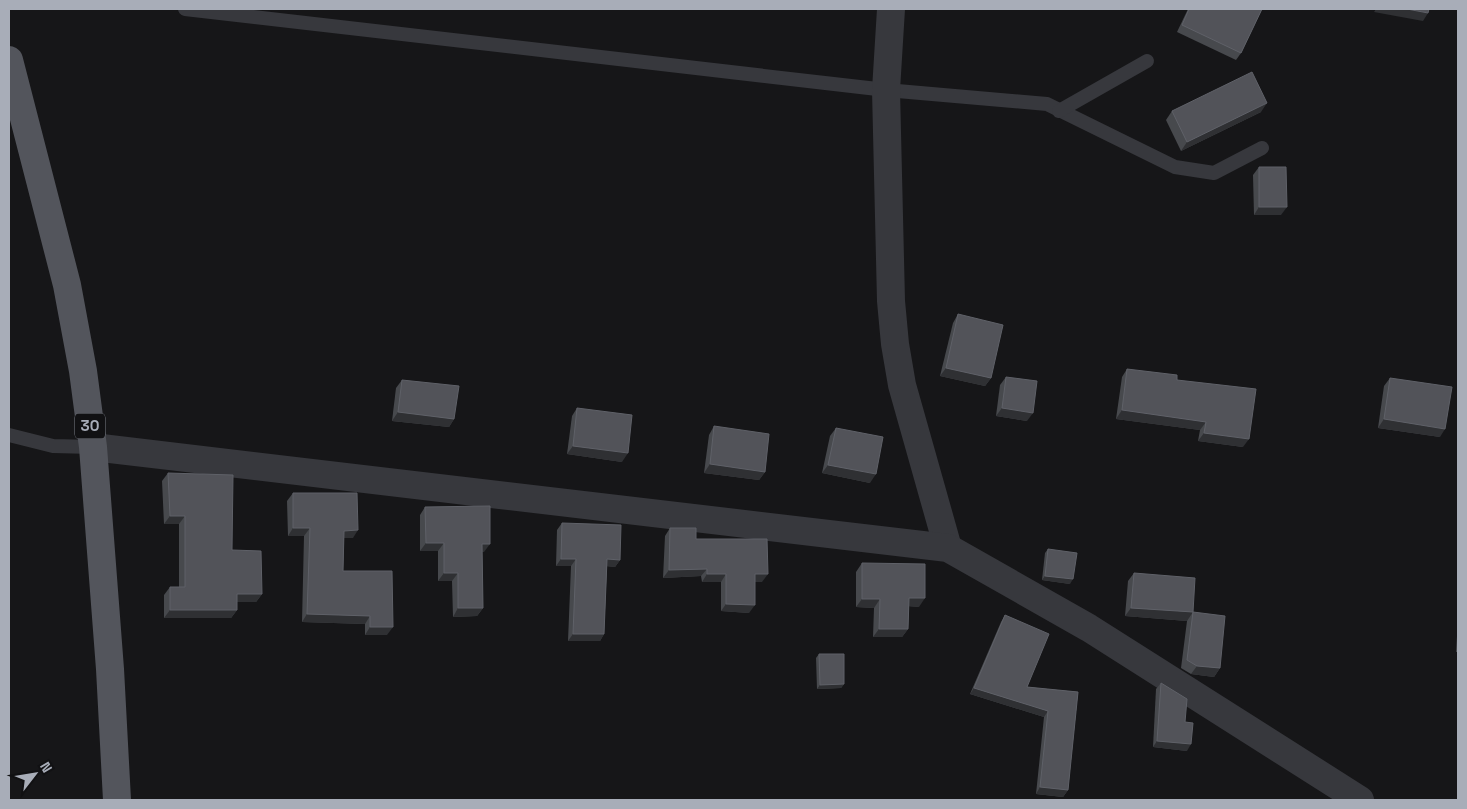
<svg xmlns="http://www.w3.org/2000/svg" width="1467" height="809" viewBox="0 0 1467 809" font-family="'Space Grotesk',sans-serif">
  <rect width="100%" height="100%" fill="#161618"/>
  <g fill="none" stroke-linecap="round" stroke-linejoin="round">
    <g stroke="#37383d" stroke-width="14">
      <polyline points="185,9 886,90 1047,104 1175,167 1214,173 1262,148"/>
      <polyline points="1059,111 1147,61"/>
      <polyline points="9,435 53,446 93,447"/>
    </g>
    <g stroke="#37383d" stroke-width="28">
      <polyline points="891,9 886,90 891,301 895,344 902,385 948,548"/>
      <polyline points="93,447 948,548 1089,628 1360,800"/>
    </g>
    <polyline stroke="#53555c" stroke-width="28" points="9,60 67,285 83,371 93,447 110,669 117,800"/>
  </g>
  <g fill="#47494d">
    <polygon points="1188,9 1262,9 1241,53 1236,60 1177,32"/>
    <polygon points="1172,111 1261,112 1181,151 1166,120"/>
    <polygon points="1259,167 1281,215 1254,215 1253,175"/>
    <polygon points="958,314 991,378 985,386 940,376 953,323"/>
    <polygon points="1127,369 1177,380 1243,447 1198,441 1200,430 1116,419 1122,377"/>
    <polygon points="1006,377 1027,421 996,416 1000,385"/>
    <polygon points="1390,378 1440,437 1378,428 1384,386"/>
    <polygon points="402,380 454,419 449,427 392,421 396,388"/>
    <polygon points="577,408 622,462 567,454 572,416"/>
    <polygon points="714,426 765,472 759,480 704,473 709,435"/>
    <polygon points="836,428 870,483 822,473 830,436"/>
    <polygon points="168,473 232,550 262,594 256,602 237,602 237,610 231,618 164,618 164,595 170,587 179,587 179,524 164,524 162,481"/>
    <polygon points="293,493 353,538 344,538 343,571 387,635 365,635 365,624 302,622 304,536 288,536 287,501"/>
    <polygon points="425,507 484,552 482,552 483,608 477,616 453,617 452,581 438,581 438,551 420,551 420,515"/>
    <polygon points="562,523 620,560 615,567 607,566 604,634 600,641 568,641 571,566 556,566 557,530"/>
    <polygon points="670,528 696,539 762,582 755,582 749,613 721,611 721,582 702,582 701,576 663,578 665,536"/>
    <polygon points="1048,549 1070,584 1042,580 1045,553"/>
    <polygon points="862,563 919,607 909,606 908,629 902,637 873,637 874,608 856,607 856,572"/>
    <polygon points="1134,573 1193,612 1220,668 1214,677 1191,674 1181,668 1187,621 1125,616 1128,581"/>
    <polygon points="1005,615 1027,687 1078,692 1068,790 1063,797 1036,794 1044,717 970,694 1001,622"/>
    <polygon points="1458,621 1458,652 1456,652"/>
    <polygon points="819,654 844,684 841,688 817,689 816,658"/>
    <polygon points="1161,683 1185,722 1187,751 1153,747 1156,689"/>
  </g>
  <g fill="#2f3033">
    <polygon points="1376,9 1407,9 1428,13 1423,21 1374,12"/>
    <polygon points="1267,103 1261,112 1181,151 1187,142"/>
    <polygon points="1259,207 1287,207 1281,215 1254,215"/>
    <polygon points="946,368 991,378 985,386 940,376"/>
    <polygon points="1002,408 1033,413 1027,421 996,416"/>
    <polygon points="1122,410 1206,422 1200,430 1116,419"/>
    <polygon points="398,412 454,419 449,427 392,421"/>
    <polygon points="1384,419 1445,429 1440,437 1378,428"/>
    <polygon points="1204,433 1249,439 1243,447 1198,441"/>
    <polygon points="573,446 628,453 622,462 567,454"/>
    <polygon points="710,464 765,472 759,480 704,473"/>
    <polygon points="828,465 876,474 870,483 822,473"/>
    <polygon points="170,516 185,516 179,524 164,524"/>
    <polygon points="293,528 310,528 304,536 288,536"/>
    <polygon points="358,530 353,538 339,538 344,531"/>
    <polygon points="426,543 444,543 438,551 420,551"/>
    <polygon points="482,544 490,544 484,552 476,552"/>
    <polygon points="561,559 576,559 571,566 556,566"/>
    <polygon points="607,559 620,560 615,567 603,566"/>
    <polygon points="707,569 701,576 663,578 669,570"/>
    <polygon points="444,573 458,573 452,581 438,581"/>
    <polygon points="707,574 726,574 721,582 702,582"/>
    <polygon points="755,574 768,574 762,582 749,582"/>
    <polygon points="1045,576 1073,579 1070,584 1042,580"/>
    <polygon points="237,594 262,594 256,602 231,602"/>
    <polygon points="909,598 925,598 919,607 903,606"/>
    <polygon points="862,599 880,599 874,608 856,607"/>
    <polygon points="726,604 755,605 749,613 721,611"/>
    <polygon points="458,608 483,608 477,616 453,617"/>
    <polygon points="1131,608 1193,612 1187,621 1125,616"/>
    <polygon points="170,610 237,610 231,618 164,618"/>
    <polygon points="307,614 370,616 365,624 302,622"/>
    <polygon points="370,627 393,627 387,635 365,635"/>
    <polygon points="879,629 908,629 902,637 873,637"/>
    <polygon points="573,634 604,634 600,641 568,641"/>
    <polygon points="1197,666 1220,668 1214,677 1191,674"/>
    <polygon points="844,684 841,688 817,689 820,685"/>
    <polygon points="974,688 1048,711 1044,717 970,694"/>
    <polygon points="1157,741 1191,744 1187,751 1153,747"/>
    <polygon points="1040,787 1068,790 1063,797 1036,794"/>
  </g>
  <g fill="#525359" stroke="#5f6168">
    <polygon points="1189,9 1262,9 1241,53 1182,25"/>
    <polygon points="1407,9 1429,9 1428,13"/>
    <polygon points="1252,72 1267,103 1187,142 1172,111"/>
    <polygon points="1259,167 1286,167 1287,207 1259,207"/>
    <polygon points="958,314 1003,325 991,378 946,368"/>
    <polygon points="1127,369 1177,375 1177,380 1256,389 1249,439 1204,433 1206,422 1122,410"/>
    <polygon points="1006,377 1037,381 1033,413 1002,408"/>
    <polygon points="1390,378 1452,387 1445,429 1384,419"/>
    <polygon points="402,380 459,386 454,419 398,412"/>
    <polygon points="577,408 632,415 628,453 573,446"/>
    <polygon points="714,426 769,434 765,472 710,464"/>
    <polygon points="836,428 883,437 876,474 828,465"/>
    <polygon points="168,473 233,475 232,550 261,551 262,594 237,594 237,610 170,610 170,587 185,587 185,516 170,516"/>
    <polygon points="293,493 357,493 358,530 344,531 343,571 392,571 393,627 370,627 370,616 307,614 310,528 293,528"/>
    <polygon points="490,506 490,544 482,544 483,608 458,608 458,573 444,573 444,543 426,543 425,507"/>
    <polygon points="562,523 621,525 620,560 607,559 604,634 573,634 576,559 561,559"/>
    <polygon points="670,528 696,528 696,539 767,539 768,574 755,574 755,605 726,604 726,574 707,574 707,569 669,570"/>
    <polygon points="1048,549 1077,553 1073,579 1045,576"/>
    <polygon points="862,563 925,564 925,598 909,598 908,629 879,629 880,599 862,599"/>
    <polygon points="1134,573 1195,578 1193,612 1131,608"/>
    <polygon points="1193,612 1225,616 1220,668 1197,666 1187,660"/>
    <polygon points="1005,615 1049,634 1027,687 1078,692 1068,790 1040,787 1048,711 974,688"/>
    <polygon points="819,654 844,654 844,684 820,685"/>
    <polygon points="1161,683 1187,699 1185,722 1193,723 1191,744 1157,741"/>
  </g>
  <g text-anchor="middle" stroke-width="4" stroke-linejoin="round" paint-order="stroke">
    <rect fill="#111113" stroke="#7b7e86" stroke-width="1" x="75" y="413.5" width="30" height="25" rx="4"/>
    <g font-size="15" font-weight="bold" fill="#a8adb8">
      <text x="90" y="431">30</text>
    </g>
  </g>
  <rect width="1467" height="809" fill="none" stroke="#a8adb8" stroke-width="20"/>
  <g transform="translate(35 774) rotate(59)" stroke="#111113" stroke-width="4" paint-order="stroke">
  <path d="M0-4L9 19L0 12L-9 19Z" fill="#a8adb8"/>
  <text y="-8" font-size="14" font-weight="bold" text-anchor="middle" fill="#a8adb8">N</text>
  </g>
</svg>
